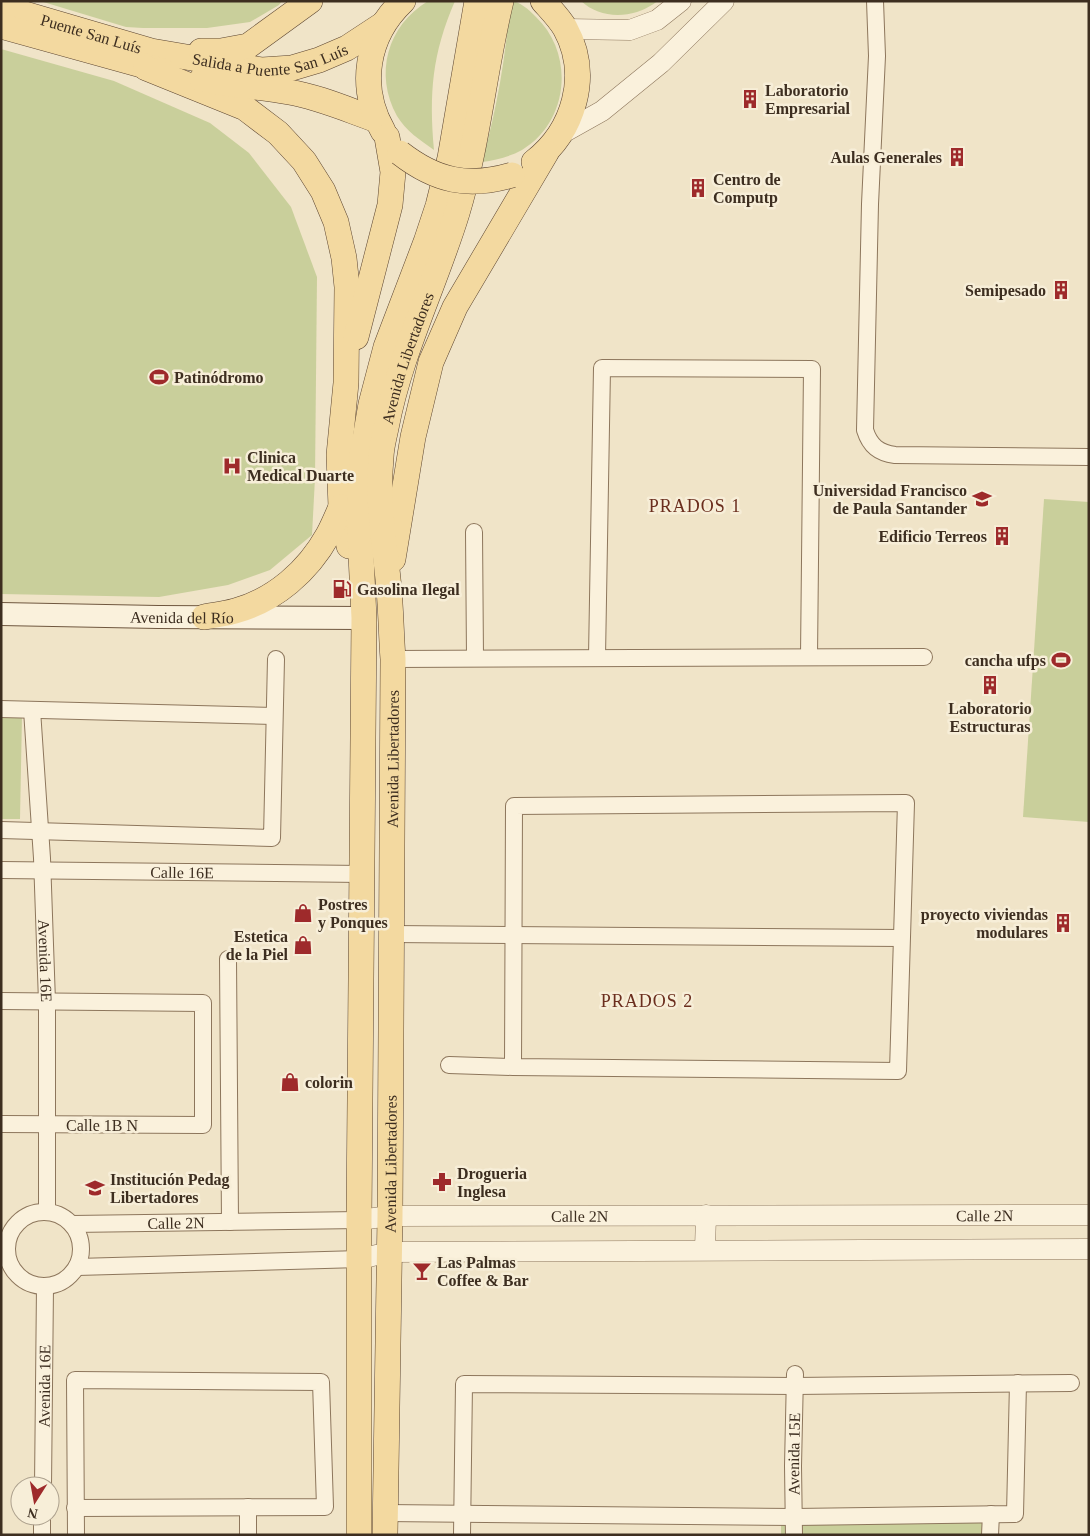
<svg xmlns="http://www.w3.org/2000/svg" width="1090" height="1536" viewBox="0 0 1090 1536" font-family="Georgia,serif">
  <rect width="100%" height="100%" fill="#f0e4c8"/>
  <g fill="#c9cf9b">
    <polygon points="40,1 282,1 279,5 250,22 207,28 143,28 126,27"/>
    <path d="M428,1H455C432,54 429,93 434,150C420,140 406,131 397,116C374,74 387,26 428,1Z"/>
    <path d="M510,1C520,1 529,10 536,17C575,54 569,122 522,150C509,157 496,160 482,162C497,108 506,57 510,1Z"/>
    <path d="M581,1H658C652,5 644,10 637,12C617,18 596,15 581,1Z"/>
    <polygon points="1,49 114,81 210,123 249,153 291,207 317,277 315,478 312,535 270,570 228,585 159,597 1,594"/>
    <polygon points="1044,499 1089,502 1089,822 1023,817"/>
    <polygon points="1,715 22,716 20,819 1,819"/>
    <rect x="781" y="1521" width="207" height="14"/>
  </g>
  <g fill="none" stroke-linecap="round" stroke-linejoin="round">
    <g stroke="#8d765c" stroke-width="18">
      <g id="minor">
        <path d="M875,1L877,56L870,204L865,430C870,446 879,453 895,455L1089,457"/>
        <polyline points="474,532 475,658"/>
        <polyline points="597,657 602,368 812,369 809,657"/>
        <polyline points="393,659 924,657"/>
        <polyline points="1,709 274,716"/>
        <path id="s1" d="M32,710L42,858L47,1002V1212"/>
        <polyline points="1,830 272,838 276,659"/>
        <path id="s2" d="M1,870L362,874"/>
        <polyline points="392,934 901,938"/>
        <polyline points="228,959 230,1222"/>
        <polyline points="1,1001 203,1003 203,1125 1,1124"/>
        <polyline points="449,1065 513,1067 898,1071 906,803 514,806 513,1067"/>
        <circle cx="44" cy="1249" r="37"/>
        <path id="s3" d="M72,1224L359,1220"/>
        <polyline points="77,1267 360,1259"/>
        <path id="s4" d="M43,1486L45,1286"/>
        <polyline points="248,1507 248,1535"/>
        <polyline points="75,1508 325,1507 321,1382 75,1380 76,1535"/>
        <polyline points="385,1513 795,1517 1015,1514 1018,1383"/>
        <polyline points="42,1535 42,1516"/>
        <polyline points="462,1535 464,1384 795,1386 1071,1383"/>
        <path id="s5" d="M794,1535L793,1466L795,1374"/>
        <polyline points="990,1535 991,1514"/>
      </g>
    </g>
    <g stroke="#8d765c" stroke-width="21">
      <g id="tertiary">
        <polyline points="566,29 630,30 657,20 681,1"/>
        <polyline points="561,134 602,111 661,63 724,1"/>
        <path id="s6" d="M359,1220L390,1216L1089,1215"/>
        <polyline points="705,1249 706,1215"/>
        <polyline points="360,1259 389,1252 1089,1249"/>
      </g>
    </g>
    <g stroke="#6f573f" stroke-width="24">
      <g id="secondary">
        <path id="s7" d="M1,614L158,617L364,618"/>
      </g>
    </g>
    <g stroke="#5b4430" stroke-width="26">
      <g id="primary">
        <path id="s8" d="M1,7L151,51L262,70L292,68L319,60L347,48L382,25"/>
        <polyline points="1,26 163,71"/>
        <polyline points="201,51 221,51 248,46 310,1"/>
        <polyline points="146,68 245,108 278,133 304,161 323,191 336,222 344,258 347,287 346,383 339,455 341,507 349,546"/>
        <path d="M202,79C231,85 260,87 289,92C319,97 348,110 377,120"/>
        <path d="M383,131C358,87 366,36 403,1"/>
        <path d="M534,162C574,131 591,75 565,28C559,18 551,10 543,1"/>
        <polyline points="356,337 390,205 393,172 387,137"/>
        <polyline points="393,559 413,437 431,362 455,307 546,153"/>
        <path d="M204,617C214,615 225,614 235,611C275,600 308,571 328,535C333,526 337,516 341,507"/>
        <polyline points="359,1535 359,1220 364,618 359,513 362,456 371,404 386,347 426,242 438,206 450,158 477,1"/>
        <path id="s9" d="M385,1535L390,1216L393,659C391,632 391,606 388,579C384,539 377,499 381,458C381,448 384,438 386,428C400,353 435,285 457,213C478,144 484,71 501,1"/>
      </g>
    </g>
    <use href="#minor" stroke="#faf1dc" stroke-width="16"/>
    <use href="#tertiary" stroke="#faf1dc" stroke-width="20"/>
    <use href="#secondary" stroke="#faf1dc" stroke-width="22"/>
    <use href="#primary" stroke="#f3d9a0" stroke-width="25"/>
    <g stroke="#5b4430" stroke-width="26" stroke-linecap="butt">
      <path id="primary-bridge" d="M400,153C436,181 468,188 512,175"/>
    </g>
    <use href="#primary-bridge" stroke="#f3d9a0" stroke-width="25"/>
  </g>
  <defs>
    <g id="building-bare" transform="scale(1.5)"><path d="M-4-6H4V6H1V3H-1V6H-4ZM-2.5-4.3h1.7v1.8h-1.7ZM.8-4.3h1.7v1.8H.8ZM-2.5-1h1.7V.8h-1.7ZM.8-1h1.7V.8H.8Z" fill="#9e2a2b" stroke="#f7eed8" stroke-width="2.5" paint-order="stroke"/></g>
    <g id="stadium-bare" transform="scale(1.5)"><path d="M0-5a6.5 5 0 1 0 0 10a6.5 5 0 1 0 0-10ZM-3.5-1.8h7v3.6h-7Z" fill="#9e2a2b" stroke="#f7eed8" stroke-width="2.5" paint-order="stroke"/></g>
    <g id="hospital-bare" transform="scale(1.5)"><path d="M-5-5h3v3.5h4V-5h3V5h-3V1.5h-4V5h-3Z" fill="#9e2a2b" stroke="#f7eed8" stroke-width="2.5" paint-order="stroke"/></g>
    <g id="university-bare" transform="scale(1.5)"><path d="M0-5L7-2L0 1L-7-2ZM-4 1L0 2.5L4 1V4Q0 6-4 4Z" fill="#9e2a2b" stroke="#f7eed8" stroke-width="2.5" paint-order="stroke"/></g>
    <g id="fuel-bare" transform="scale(1.5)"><path d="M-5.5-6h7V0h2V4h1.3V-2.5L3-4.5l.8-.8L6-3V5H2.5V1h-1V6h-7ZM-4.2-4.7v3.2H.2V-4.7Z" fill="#9e2a2b" stroke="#f7eed8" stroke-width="2.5" paint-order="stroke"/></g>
    <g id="shop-bare" transform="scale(1.5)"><path d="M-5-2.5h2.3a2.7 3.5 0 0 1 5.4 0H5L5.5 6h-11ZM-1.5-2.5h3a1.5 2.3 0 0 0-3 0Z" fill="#9e2a2b" stroke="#f7eed8" stroke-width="2.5" paint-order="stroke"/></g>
    <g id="pharmacy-bare" transform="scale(1.5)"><path d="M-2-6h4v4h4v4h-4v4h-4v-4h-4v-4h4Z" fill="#9e2a2b" stroke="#f7eed8" stroke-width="2.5" paint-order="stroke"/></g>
    <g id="school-bare" transform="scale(1.5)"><path d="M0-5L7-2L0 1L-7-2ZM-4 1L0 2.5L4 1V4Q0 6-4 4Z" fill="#9e2a2b" stroke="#f7eed8" stroke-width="2.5" paint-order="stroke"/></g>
    <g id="bar-bare" transform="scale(1.5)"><path d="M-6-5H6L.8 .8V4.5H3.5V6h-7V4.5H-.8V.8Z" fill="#9e2a2b" stroke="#f7eed8" stroke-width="2.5" paint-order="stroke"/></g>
  </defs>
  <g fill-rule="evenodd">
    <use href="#building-bare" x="750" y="99"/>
    <use href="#building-bare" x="957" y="157"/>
    <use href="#building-bare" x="698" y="188"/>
    <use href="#building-bare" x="1061" y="290"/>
    <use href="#stadium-bare" x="159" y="377"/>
    <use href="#hospital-bare" x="232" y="466"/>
    <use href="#university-bare" x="982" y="499"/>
    <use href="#building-bare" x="1002" y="536"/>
    <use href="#fuel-bare" x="342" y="589"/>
    <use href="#stadium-bare" x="1061" y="660"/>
    <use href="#building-bare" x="990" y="685"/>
    <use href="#shop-bare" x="303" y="913"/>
    <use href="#building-bare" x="1063" y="923"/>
    <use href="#shop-bare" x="303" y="945"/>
    <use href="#shop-bare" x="290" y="1082"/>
    <use href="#pharmacy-bare" x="442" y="1182"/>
    <use href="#school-bare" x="95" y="1188"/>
    <use href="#bar-bare" x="422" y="1271"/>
  </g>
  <g text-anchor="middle" stroke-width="5" stroke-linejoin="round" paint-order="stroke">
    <g font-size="16" fill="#3d2e20" stroke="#f7eed8">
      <text dy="6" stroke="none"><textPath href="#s8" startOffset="94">Puente San Luís</textPath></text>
      <text dy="6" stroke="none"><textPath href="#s8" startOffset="278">Salida a Puente San Luís</textPath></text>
      <text dy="6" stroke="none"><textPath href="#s9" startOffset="1181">Avenida Libertadores</textPath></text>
      <text dy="6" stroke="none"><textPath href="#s7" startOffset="181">Avenida del Río</textPath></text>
      <text dy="6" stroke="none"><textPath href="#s9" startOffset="776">Avenida Libertadores</textPath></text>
      <text dy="6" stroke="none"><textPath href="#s2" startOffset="181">Calle 16E</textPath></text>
      <text dy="6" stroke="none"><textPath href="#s1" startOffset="251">Avenida 16E</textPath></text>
      <text x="102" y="1131">Calle 1B N</text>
      <text dy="6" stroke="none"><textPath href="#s9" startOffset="371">Avenida Libertadores</textPath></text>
      <text dy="6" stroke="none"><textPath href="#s6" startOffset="221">Calle 2N</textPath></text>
      <text dy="6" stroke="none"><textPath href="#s6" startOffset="626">Calle 2N</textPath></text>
      <text dy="6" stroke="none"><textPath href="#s3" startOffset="104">Calle 2N</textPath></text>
      <text dy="6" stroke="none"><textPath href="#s4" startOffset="100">Avenida 16E</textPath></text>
      <text dy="6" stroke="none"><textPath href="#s5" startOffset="81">Avenida 15E</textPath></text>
    </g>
    <g font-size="16" font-weight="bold" fill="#3d2e20" stroke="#f7eed8" text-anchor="start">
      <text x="765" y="96">Laboratorio<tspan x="765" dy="18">Empresarial</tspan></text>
      <text x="942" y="163" text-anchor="end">Aulas Generales</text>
      <text x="713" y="185">Centro de<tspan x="713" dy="18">Computp</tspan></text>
      <text x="1046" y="296" text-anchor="end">Semipesado</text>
      <text x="174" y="383">Patinódromo</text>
      <text x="247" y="463">Clinica<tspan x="247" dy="18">Medical Duarte</tspan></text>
      <text x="967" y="496" text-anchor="end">Universidad Francisco<tspan x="967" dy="18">de Paula Santander</tspan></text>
      <text x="987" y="542" text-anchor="end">Edificio Terreos</text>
      <text x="357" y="595">Gasolina Ilegal</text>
      <text x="1046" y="666" text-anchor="end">cancha ufps</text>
      <text x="990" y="714" text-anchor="middle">Laboratorio<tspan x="990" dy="18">Estructuras</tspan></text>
      <text x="318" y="910">Postres<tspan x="318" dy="18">y Ponques</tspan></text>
      <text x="1048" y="920" text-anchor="end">proyecto viviendas<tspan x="1048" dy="18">modulares</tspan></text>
      <text x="288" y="942" text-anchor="end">Estetica<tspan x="288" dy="18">de la Piel</tspan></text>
      <text x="305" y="1088">colorin</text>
      <text x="457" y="1179">Drogueria<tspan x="457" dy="18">Inglesa</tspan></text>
      <text x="110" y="1185">Institución Pedag<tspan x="110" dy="18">Libertadores</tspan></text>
      <text x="437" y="1268">Las Palmas<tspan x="437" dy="18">Coffee &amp; Bar</tspan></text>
    </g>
    <g font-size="18" letter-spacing="1" fill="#6b2e1e" stroke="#f7eed8">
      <text x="695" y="512">PRADOS 1</text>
      <text x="647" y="1007">PRADOS 2</text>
    </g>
  </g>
  <rect width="1090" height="1536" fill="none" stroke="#3d2e20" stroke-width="5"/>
  <g transform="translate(35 1501) rotate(191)"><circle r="24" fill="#f7eed8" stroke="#ada18e"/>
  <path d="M0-4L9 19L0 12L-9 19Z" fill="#9e2a2b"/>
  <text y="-8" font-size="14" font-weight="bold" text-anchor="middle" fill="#3d2e20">N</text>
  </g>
</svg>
